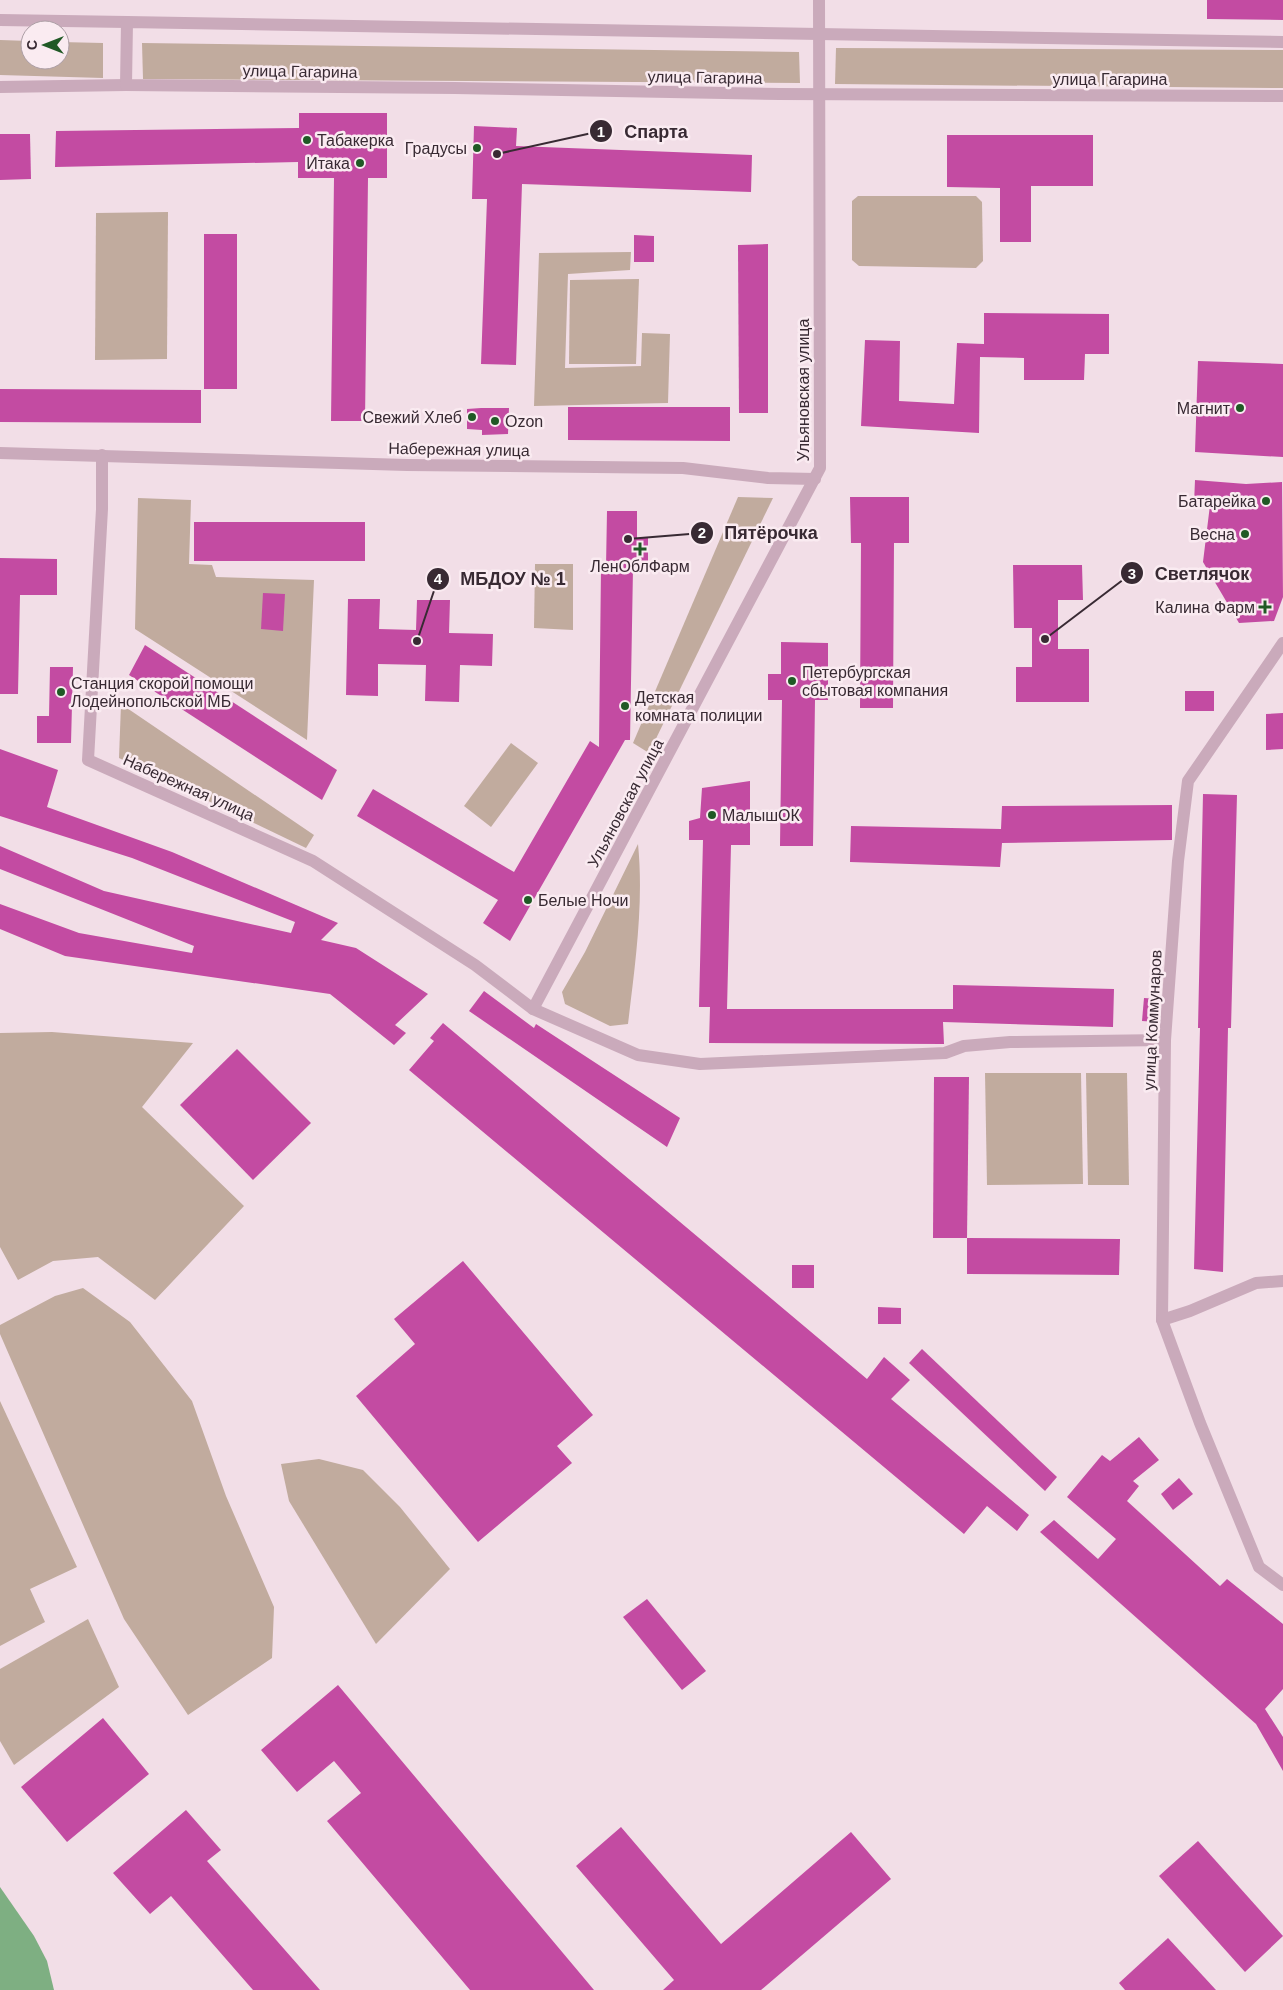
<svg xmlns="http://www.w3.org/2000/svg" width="1283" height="1990" viewBox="0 0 1283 1990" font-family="Helvetica,sans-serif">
  <rect width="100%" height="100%" fill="#f2dee7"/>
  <g fill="#c1ab9e">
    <polygon points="0,40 30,41 30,60 60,60 60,42 103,43 103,78 0,75"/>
    <polygon points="142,43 799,52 800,83 143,79"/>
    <polygon points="836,48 1283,50 1283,88 835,84"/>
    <polygon points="858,196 976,196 982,202 983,261 976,268 859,266 852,260 852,201"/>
    <polygon points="168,212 167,359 95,360 96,213"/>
    <polygon points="631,252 630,270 568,274 565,368 641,366 642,333 670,334 668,403 534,406 539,253"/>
    <polygon points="639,279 636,364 569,364 570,280"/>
    <polygon points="738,497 773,498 649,753 633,743"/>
    <polygon points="138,498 191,500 189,564 212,565 216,577 314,580 307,740 135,629"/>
    <polygon points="535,564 573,564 573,630 534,628"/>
    <polygon points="121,704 314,835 306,848 119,758"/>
    <polygon points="511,743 538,763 491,827 464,806"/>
    <path d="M638,844C644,904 635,965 628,1024L610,1026L565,1004L562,992L585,952Z"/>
    <polygon points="52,1032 193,1043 142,1107 244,1206 155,1300 98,1257 53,1261 18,1280 0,1247 0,1033"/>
    <polygon points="985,1073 1081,1073 1083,1184 987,1185"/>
    <polygon points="1086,1073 1127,1073 1129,1185 1088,1185"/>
    <polygon points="83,1288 130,1322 192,1401 226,1496 274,1607 272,1658 188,1715 124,1619 0,1334 0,1325 55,1296"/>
    <polygon points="0,1401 77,1567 30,1589 45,1622 0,1646"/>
    <polygon points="319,1459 363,1470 400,1507 450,1569 376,1644 289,1501 281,1464"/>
    <polygon points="88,1619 119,1687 14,1765 0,1741 0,1669"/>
  </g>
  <polygon fill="#7eaf82" points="0,1887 34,1936 47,1961 54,1990 0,1990"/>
  <g fill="#c34ba2">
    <polygon points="1207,0 1283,0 1283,20 1207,19"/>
    <polygon points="299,113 387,113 387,178 368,178 365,421 331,421 334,178 298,178 298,162 55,167 56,131 299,128"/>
    <polygon points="474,126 517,128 516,146 752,155 751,192 522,184 516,365 481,364 487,199 472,199"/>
    <polygon points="0,134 30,134 31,179 0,180"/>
    <polygon points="947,135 1093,135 1093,186 1031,186 1031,242 1000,242 1000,188 947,187"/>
    <rect x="204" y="234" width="33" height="155"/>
    <polygon points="634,235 654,236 654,262 634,262"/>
    <polygon points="768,244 768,413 739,413 738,245"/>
    <polygon points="984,313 1109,314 1109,354 1085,354 1084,380 1024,380 1024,358 980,357 979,433 861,426 865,340 900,341 899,401 954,404 957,343 984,344"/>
    <polygon points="1198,361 1283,364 1283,457 1195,452"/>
    <polygon points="0,389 201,390 201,423 0,422"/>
    <polygon points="568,407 730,407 730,441 568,440"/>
    <polygon points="481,408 509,408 508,434 482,435 482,430 467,429 467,409"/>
    <polygon points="1195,480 1246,484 1282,482 1283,597 1274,621 1239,623 1203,562 1210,505 1194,504"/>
    <polygon points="850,497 909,497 909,543 894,543 893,708 860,708 861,543 851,543"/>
    <polygon points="607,511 637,511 637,538 648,538 648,568 633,568 630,740 625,740 510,941 483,923 498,900 357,816 373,789 514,872 590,741 599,747 601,567 606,567"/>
    <rect x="194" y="522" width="171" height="39"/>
    <polygon points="0,558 57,559 57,595 20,595 18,694 0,694"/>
    <polygon points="1013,565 1082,565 1083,600 1058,600 1058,649 1089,649 1089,702 1016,702 1016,667 1032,667 1032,628 1014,628"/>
    <polygon points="263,593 285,594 283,631 261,629"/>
    <polygon points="348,599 380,599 379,629 416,630 417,600 450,600 449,633 493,634 492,666 460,665 459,702 425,701 426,665 378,664 378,696 346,695"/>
    <polygon points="781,642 828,643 828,700 815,700 813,846 780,846 782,700 768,700 768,674 781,674"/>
    <polygon points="145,645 337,770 322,800 129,675"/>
    <polygon points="50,667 73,667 71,743 37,743 37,716 49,716"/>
    <rect x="1185" y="691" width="29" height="20"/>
    <polygon points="1283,713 1283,749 1266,750 1266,714"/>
    <polygon points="0,749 58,770 47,807 172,852 338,923 321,940 356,948 428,994 395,1025 406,1033 394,1045 330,994 65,956 0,929 0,904 79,933 192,953 194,946 0,869 0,846 104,891 291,933 295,922 132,858 0,816"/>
    <polygon points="750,781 750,845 731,845 727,1009 953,1009 953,985 1114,989 1113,1027 943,1022 944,1044 709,1043 710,1007 699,1007 703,840 689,840 689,821 700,818 702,788"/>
    <polygon points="1203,794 1237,795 1231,1028 1228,1028 1223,1272 1194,1269 1200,1028 1198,1028"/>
    <polygon points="1172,805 1172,840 1002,843 1000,867 850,862 851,826 1001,829 1002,806"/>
    <polygon points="484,991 534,1028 536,1024 680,1118 667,1147 469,1011"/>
    <polygon points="1144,998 1159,999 1157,1022 1142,1021"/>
    <polygon points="443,1023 867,1379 884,1357 910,1380 891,1399 1029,1515 1017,1531 987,1506 964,1534 409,1070 434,1041 430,1038"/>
    <polygon points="237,1049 311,1123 253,1180 180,1105"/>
    <polygon points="934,1077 969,1077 967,1238 933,1238"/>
    <polygon points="967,1238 1120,1239 1119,1275 967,1274"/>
    <polygon points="463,1261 593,1415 557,1446 572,1463 478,1542 356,1396 415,1344 394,1319"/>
    <rect x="792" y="1265" width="22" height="23"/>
    <polygon points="878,1307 901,1308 901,1324 878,1324"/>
    <polygon points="922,1349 1057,1477 1045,1491 909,1363"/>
    <polygon points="1139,1437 1159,1460 1133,1481 1139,1486 1127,1501 1220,1586 1227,1579 1283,1624 1283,1689 1265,1709 1283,1737 1283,1771 1256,1724 1040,1532 1054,1520 1098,1559 1116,1539 1067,1497 1102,1455 1110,1461"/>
    <polygon points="1179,1478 1193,1494 1173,1510 1161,1494"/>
    <polygon points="647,1599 706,1671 682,1690 623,1617"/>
    <polygon points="338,1685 594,1990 470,1990 327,1821 361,1793 334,1761 297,1792 261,1750"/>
    <polygon points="103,1718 149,1774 67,1842 21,1787"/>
    <polygon points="186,1810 221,1850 207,1861 320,1990 253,1990 171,1896 150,1914 113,1873"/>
    <polygon points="621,1827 721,1944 851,1832 891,1879 761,1990 663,1990 674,1980 576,1866"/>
    <polygon points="1198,1841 1283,1936 1245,1972 1159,1876"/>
    <polygon points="1168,1938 1216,1990 1125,1990 1119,1983"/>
  </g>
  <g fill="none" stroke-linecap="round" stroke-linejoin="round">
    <g stroke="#caaabb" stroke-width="12">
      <polyline points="0,20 127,22"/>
      <polyline points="0,87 126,85"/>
      <polyline points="0,453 407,465 683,468 768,478 815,479"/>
      <polyline points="102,455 102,509 88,760 313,861 475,965 533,1009 638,1055 700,1064 945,1053 964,1046 1010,1042 1165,1040"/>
      <polyline points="1283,643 1188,781 1178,861 1165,1040 1162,1320 1200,1423 1259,1567 1283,1585"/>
      <polyline points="533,1009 820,468 819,0"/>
      <polyline points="1162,1320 1190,1311 1256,1283 1283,1281"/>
    </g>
    <polyline stroke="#caaabb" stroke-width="12" points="1283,42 127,22 126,85 455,88 780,94 1283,96"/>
  </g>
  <g fill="#205925" stroke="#faebf1" stroke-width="2">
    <circle cx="307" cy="140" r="5"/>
    <circle cx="477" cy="148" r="5"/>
    <circle cx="360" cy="163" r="5"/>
    <circle cx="1240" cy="408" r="5"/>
    <circle cx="472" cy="417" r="5"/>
    <circle cx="495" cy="421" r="5"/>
    <circle cx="1266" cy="501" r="5"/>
    <circle cx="1245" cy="534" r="5"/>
    <path d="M637.5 541.5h5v5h5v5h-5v5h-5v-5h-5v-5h5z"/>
    <path d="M1262.5 599.5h5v5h5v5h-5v5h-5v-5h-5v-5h5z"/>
    <circle cx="792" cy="681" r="5"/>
    <circle cx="61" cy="692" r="5"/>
    <circle cx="625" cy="706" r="5"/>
    <circle cx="712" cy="815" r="5"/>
    <circle cx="528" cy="900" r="5"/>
  </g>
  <g text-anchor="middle" stroke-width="5" stroke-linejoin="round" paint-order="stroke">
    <g font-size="16" fill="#382a33" stroke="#faebf1">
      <text transform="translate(300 71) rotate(1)" y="6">улица Гагарина</text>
      <text transform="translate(705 77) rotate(1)" y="6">улица Гагарина</text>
      <text x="1110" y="85">улица Гагарина</text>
      <text transform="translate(803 390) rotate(-90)" y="6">Ульяновская улица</text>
      <text transform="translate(459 449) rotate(1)" y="6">Набережная улица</text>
      <text transform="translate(189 787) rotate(24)" y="6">Набережная улица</text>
      <text transform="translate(625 803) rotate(-62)" y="6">Ульяновская улица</text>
      <text transform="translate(1152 1020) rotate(-87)" y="6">улица Коммунаров</text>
    </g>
    <g font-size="16" fill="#382a33" stroke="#faebf1" text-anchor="start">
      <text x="317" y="146">Табакерка</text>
      <text x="467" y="154" text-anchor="end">Градусы</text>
      <text x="350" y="169" text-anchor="end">Итака</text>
      <text x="1230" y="414" text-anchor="end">Магнит</text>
      <text x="462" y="423" text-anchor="end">Свежий Хлеб</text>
      <text x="505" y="427">Ozon</text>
      <text x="1256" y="507" text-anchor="end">Батарейка</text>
      <text x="1235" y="540" text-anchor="end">Весна</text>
      <text x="640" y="572" text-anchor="middle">ЛенОблФарм</text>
      <text x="1255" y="613" text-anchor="end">Калина Фарм</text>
      <text x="802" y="678">Петербургская<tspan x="802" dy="18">сбытовая компания</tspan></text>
      <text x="71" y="689">Станция скорой помощи<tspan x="71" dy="18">Лодейнопольской МБ</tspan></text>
      <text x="635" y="703">Детская<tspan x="635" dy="18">комната полиции</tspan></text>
      <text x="722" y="821">МалышОК</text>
      <text x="538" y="906">Белые Ночи</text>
    </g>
  </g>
  <path fill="none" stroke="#382a33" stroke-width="2" d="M497 154L601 131M628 539L702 533M1045 639L1132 573M417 641L438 579"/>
  <g fill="#382a33" stroke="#faebf1" stroke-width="2">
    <circle cx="497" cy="154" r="5"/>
    <circle cx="628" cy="539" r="5"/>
    <circle cx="1045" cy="639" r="5"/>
    <circle cx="417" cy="641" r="5"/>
    <circle cx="601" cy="131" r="12"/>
    <circle cx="702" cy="533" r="12"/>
    <circle cx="1132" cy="573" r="12"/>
    <circle cx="438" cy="579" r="12"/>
  </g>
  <g font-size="15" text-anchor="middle" font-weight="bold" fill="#fff">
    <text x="601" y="137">1</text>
    <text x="702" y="538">2</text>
    <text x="1132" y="579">3</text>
    <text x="438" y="584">4</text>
  </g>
  <g font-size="18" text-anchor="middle" font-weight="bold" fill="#382a33" stroke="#faebf1" stroke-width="5" stroke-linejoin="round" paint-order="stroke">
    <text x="656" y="138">Спарта</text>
    <text x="771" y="539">Пятёрочка</text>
    <text x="1202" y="580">Светлячок</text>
    <text x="513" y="585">МБДОУ № 1</text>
  </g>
  <g transform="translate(45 45) rotate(270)"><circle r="24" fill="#faebf1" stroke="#ac9ea5"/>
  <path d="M0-4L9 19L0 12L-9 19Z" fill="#205925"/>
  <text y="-8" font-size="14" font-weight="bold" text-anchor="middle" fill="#382a33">С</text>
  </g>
</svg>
